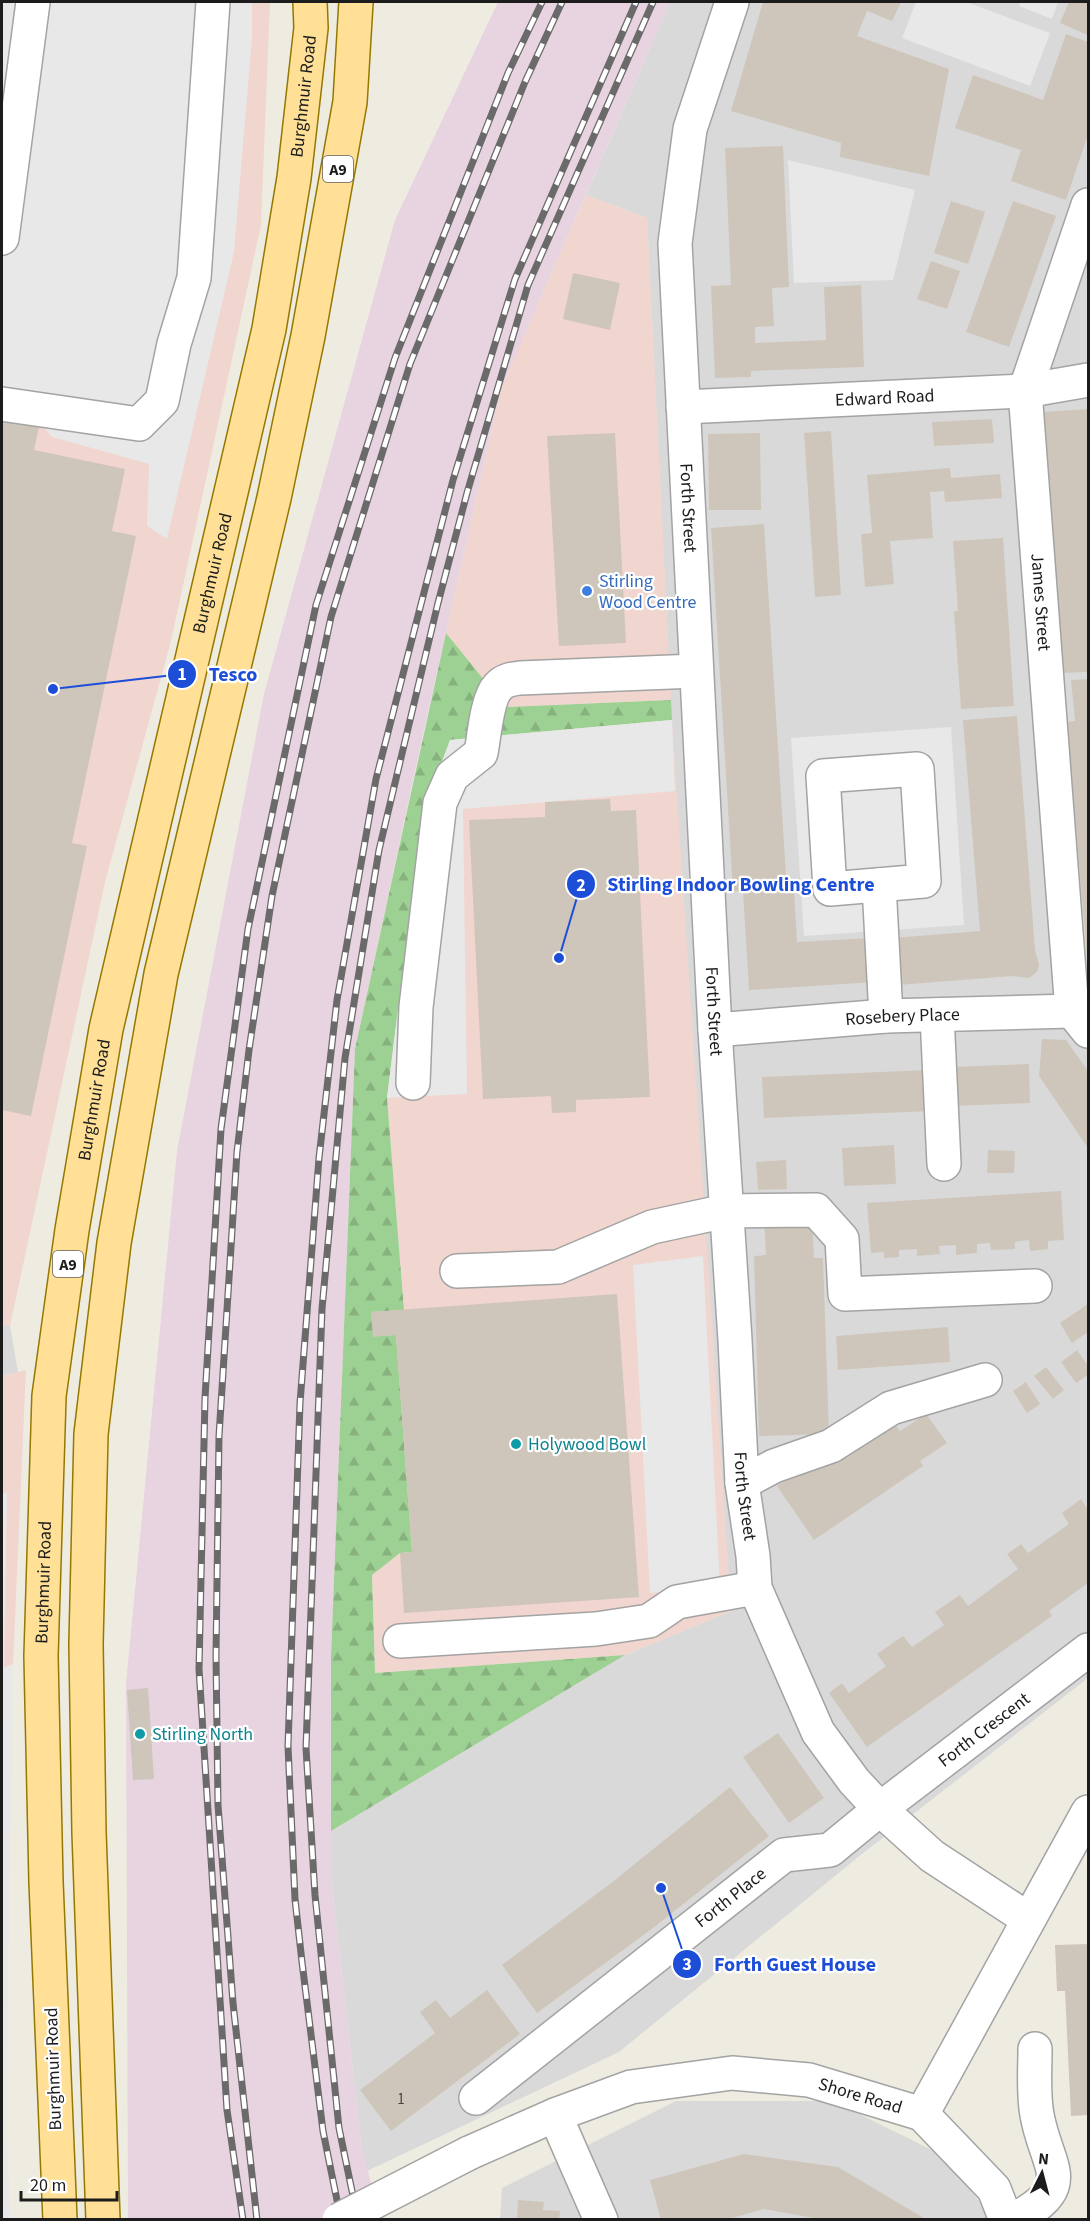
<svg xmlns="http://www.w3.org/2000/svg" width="1090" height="2221" viewBox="0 0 1090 2221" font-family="'Source Sans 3',sans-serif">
  <defs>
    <pattern id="forest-firs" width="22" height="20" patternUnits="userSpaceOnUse" patternTransform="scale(1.5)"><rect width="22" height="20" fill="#9dd093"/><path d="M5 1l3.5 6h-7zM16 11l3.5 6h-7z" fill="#87b27e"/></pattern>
  </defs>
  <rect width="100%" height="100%" fill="#eeece1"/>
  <g fill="#dad9d9">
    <polygon points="670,2 1088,2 1088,1678 862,1854 619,2052 367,2171 361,2144 331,1878 331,1831 625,1655 731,1611 676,813 647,218 586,195"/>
    <polygon points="2,1324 10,1326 18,1372 2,1376"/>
    <polygon points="676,2101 833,2101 944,2156 993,2219 500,2220 502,2188"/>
  </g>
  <g fill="#f1d5cf">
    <polygon points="2,2 270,2 261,225 171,641 105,882 10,1326 2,1324"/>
    <polygon points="586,195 647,218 671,700 506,707 446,633 501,389"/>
    <polygon points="672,720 731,1611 625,1655 375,1673 372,1574 400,1553 396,1336 373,1337 371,1312 404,1309 387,1098 422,816"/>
    <polygon points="26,1370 13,1664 2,1669 2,1376"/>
  </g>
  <polygon fill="#e8d3e1" points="498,2 670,2 501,389 424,730 355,1049 331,1656 331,1878 361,2144 380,2219 128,2220 126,1684 177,1151 264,694 395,220"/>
  <polygon fill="url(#forest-firs)" points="446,633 506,707 671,700 672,720 450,740 422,816 387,1098 404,1310 372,1312 373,1336 396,1335 412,1552 400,1553 372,1575 375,1673 625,1655 331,1831 331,1656 355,1049"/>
  <g fill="#e8e8e8">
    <polygon points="2,2 252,2 252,38 234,252 167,539 147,526 149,464 52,437 31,412 2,407"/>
    <polygon points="916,2 966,2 1050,33 1030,86 902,38"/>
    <polygon points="1020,2 1058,2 1052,19 1019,6"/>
    <polygon points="788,160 915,190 893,280 794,283"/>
    <polygon points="672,720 675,791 463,809 467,1094 387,1098 422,816 450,740"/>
    <polygon points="951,727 964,925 804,936 791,738"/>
    <polygon points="703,1256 720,1587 650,1593 633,1265"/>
    <polygon points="7,1492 4,1668 13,1664 6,2130 11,2219 2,2220 2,1494"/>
  </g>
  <g fill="#cec6ba">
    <polygon points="763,2 901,2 892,21 867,11 857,36 949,69 929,176 840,157 841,143 731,111"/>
    <polygon points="1069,2 1088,2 1088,35 1060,23"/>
    <polygon points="1066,34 1088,42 1088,135 1066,200 1011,181 1021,150 955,128 973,75 1043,100"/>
    <polygon points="783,146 789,287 772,288 774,326 755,327 755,343 826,340 824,287 861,285 864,367 751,371 751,377 715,378 711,286 731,285 725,148"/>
    <polygon points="951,201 985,212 968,264 934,253"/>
    <polygon points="1013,201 1056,216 1009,347 966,332"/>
    <polygon points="931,261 960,271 947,309 917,299"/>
    <polygon points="573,273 620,283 610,330 563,319"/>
    <polygon points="1088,409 1088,672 1062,673 1043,412"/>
    <polygon points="2,419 39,427 34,450 125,469 112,531 136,536 72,843 87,846 31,1116 2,1110"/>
    <polygon points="992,419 994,443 934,446 932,422"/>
    <polygon points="831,431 841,595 815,597 804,433"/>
    <polygon points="615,433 626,643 559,646 547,436"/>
    <polygon points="760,433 761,510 709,510 708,434"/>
    <polygon points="950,468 951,478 1000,474 1002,498 945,502 944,491 930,492 933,538 890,541 894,584 865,587 861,534 872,533 867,475"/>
    <polygon points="764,524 787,892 794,891 797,942 872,938 875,982 749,990 743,891 733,891 711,528"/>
    <polygon points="1003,538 1014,706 961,709 954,611 958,611 953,541"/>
    <polygon points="1088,679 1088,956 1087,956 1067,722 1075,721 1071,680"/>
    <polygon points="1017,716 1035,950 1039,965 1037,972 1029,978 1012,976 898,985 893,938 980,931 963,720"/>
    <polygon points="610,799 611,811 636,810 650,1097 576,1100 576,1112 552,1113 551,1096 483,1099 469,820 545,817 545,802"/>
    <polygon points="1042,1039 1066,1040 1088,1071 1088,1148 1039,1076"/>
    <polygon points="1029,1064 1030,1103 951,1106 950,1067"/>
    <polygon points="928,1070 930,1111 764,1118 762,1077"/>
    <polygon points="894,1145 896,1184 844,1186 842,1148"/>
    <polygon points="988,1150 1015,1151 1014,1173 987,1173"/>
    <polygon points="786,1160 787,1189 758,1190 756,1162"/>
    <polygon points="1061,1191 1064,1240 1048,1241 1048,1249 1030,1251 1029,1240 1015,1242 1015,1249 991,1250 990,1243 977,1244 977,1253 956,1255 956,1245 939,1246 940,1254 917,1256 917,1249 899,1250 899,1257 884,1258 884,1252 871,1253 867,1203"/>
    <polygon points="812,1218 814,1258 823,1258 829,1434 759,1436 754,1256 766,1255 764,1220"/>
    <polygon points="617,1294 639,1597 404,1613 400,1553 412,1552 396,1335 373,1337 371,1312"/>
    <polygon points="1088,1304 1088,1332 1072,1343 1060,1323"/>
    <polygon points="948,1327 950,1362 838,1370 836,1336"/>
    <polygon points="1077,1350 1088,1366 1088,1375 1076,1383 1061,1362"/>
    <polygon points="1046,1367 1064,1390 1053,1399 1034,1376"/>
    <polygon points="1026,1382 1040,1404 1027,1413 1013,1391"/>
    <polygon points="926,1414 947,1443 920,1461 923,1466 814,1540 777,1486 822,1455 891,1419 900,1431"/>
    <polygon points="1081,1499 1088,1510 1088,1583 1049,1611 1052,1616 867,1747 829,1693 842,1683 849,1693 886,1666 877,1654 903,1636 912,1647 944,1625 935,1612 960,1595 968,1606 1018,1569 1007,1554 1021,1544 1028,1553 1069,1524 1062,1513"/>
    <polygon points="148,1688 154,1779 133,1780 127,1690"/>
    <polygon points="778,1733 824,1798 789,1823 743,1757"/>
    <polygon points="730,1787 769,1836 653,1928 537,2013 502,1965 615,1880"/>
    <polygon points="1088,1944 1088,2115 1071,2116 1065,1991 1057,1991 1055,1945"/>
    <polygon points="487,1990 520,2034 391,2131 360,2090 435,2033 420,2012 436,2000 450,2018"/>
    <polygon points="744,2154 838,2167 927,2220 825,2220 764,2209 725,2220 661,2220 650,2180"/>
    <polygon points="518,2200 544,2202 543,2210 560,2211 559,2220 517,2220"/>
  </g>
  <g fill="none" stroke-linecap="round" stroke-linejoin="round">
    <g stroke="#a3a3a3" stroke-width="36">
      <g id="minor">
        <path id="s1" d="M732,2L690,129L675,243L715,1030L735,1340L742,1483L753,1556L755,1588L818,1732L854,1781L880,1809L932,1856L1028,1919"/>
        <path id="s2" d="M1088,205L1025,391L1072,1011L1088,1031"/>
        <polyline points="2,238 33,2"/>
        <polyline points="2,404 139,424 162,401 174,344 194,278 213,2"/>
        <path id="s3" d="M683,407L1025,391L1088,380"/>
        <polygon points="917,769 924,881 830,889 823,776"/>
        <polyline points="879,885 886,1016"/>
        <polyline points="937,1015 944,1164"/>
        <path id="s4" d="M715,1030L886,1016L1072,1011L1088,1008"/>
        <path d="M413,1083L416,1007L440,803L452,776L481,753C484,737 487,698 498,687C504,680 512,679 520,678L696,671"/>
        <polyline points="457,1271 558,1267 652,1227 726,1211 816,1210 842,1239 845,1294 1035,1286"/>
        <polyline points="742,1483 774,1466 831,1446 891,1408 985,1380"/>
        <polyline points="400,1641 596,1629 649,1621 677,1602 755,1588"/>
        <path id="s5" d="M476,2098L784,1855L830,1850L880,1809L1088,1650"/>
        <polyline points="922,2114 1088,1812"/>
        <polyline points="555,2115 601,2220"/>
        <path id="s6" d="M469,2153L555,2115L631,2087L732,2073L809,2080L922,2114L994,2189L1006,2220"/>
        <path d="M1013,2220C1079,2185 1047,2170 1037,2115C1033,2094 1035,2071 1035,2049"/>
      </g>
    </g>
    <g stroke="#957800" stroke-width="36">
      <g id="major">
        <path id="s7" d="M60,2220L46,1882L41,1656L49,1396L72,1230L106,1029L269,329L294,178L311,28L310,2"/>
        <polyline points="103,2220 89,1832 86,1644 91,1434 114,1243 161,974 274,498 308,336 350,102 356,2"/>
      </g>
    </g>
    <use href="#minor" stroke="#fff" stroke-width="33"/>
    <use href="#major" stroke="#ffe096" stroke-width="33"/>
    <g stroke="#6a6a6a" stroke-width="7">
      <g id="rail">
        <polyline points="243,2220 227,2110 199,1669 205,1398 221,1129 248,929 316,605 395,358 508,73 542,2"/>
        <polyline points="257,2220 233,2003 218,1805 216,1656 219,1436 237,1152 249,1050 272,896 331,617 410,364 525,82 562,2"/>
        <polyline points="341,2220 323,2131 302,1962 295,1899 288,1746 300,1403 319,1158 337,1000 376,779 453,480 515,279 636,2"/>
        <polyline points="358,2220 339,2128 315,1895 306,1748 322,1309 345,1058 379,850 438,603 467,493 528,285 653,2"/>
      </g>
    </g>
    <use href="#rail" stroke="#fff" stroke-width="4.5" stroke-dasharray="14" stroke-linecap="butt"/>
    <g stroke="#a3a3a3" stroke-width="36" stroke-linecap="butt">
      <polyline id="minor-bridge" points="339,2220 469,2153"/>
    </g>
    <use href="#minor-bridge" stroke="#fff" stroke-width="33"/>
  </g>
  <circle fill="#3f7fe0" stroke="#fff" stroke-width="2" cx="587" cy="591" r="6"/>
  <g fill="#0f9aa8" stroke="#fff" stroke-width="2">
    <circle cx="516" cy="1444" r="6"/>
    <circle cx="140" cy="1734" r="6"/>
  </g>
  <g text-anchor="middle" stroke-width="4.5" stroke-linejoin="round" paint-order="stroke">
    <g font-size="15" fill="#484644">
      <text x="401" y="2104">1</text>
    </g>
    <g fill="#fff" stroke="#606060" stroke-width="1.5">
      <rect x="323" y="156" width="30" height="26" rx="4.5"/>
      <rect x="53" y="1251" width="30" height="26" rx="4.5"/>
    </g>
    <g font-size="16" font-weight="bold" fill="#1c1c1c">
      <text x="338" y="175">A9</text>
      <text x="68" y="1270">A9</text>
    </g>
    <g font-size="18" fill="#1c1c1c" stroke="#fff">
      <text dy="6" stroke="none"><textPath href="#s7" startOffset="2150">Burghmuir Road</textPath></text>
      <text dy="6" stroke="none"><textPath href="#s3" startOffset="202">Edward Road</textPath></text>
      <text dy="6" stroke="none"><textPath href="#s1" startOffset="514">Forth Street</textPath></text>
      <text dy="6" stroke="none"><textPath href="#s7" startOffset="1664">Burghmuir Road</textPath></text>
      <text dy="6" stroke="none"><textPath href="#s2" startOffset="408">James Street</textPath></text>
      <text dy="6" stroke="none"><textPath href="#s1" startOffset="1018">Forth Street</textPath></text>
      <text dy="6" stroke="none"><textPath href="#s4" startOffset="188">Rosebery Place</textPath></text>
      <text dy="6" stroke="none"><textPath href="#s7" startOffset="1124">Burghmuir Road</textPath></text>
      <text dy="6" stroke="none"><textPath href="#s1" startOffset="1504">Forth Street</textPath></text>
      <text dy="6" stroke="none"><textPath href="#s7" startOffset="638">Burghmuir Road</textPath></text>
      <text dy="6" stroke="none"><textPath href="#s5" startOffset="634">Forth Crescent</textPath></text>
      <text dy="6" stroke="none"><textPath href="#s5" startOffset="324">Forth Place</textPath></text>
      <text transform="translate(53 2069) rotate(-92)" y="6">Burghmuir Road</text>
      <text dy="6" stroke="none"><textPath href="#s6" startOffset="408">Shore Road</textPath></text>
    </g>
    <g font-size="18" fill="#366cbe" stroke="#fff" text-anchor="start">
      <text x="599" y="587">Stirling<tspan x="599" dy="21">Wood Centre</tspan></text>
    </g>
    <g font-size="18" fill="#0d838f" stroke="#fff" text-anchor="start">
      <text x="528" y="1450">Holywood Bowl</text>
      <text x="152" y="1740">Stirling North</text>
    </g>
  </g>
  <path fill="none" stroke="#1d4ed8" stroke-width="2" d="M53 689L182 674M559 958L581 884M661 1888L687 1964"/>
  <g fill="#1d4ed8" stroke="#fff" stroke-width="2">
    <circle cx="53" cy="689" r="6"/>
    <circle cx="559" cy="958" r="6"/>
    <circle cx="661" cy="1888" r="6"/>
    <circle cx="182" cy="674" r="15"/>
    <circle cx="581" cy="884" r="15"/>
    <circle cx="687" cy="1964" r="15"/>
  </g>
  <g font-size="18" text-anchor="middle" font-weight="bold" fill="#fff">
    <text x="182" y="680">1</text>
    <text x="581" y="891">2</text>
    <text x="687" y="1970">3</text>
  </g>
  <g font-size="20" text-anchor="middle" font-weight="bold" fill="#1d4ed8" stroke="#fff" stroke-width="4.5" stroke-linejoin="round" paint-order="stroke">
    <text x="233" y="681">Tesco</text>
    <text x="741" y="891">Stirling Indoor Bowling Centre</text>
    <text x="795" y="1971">Forth Guest House</text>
  </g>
  <rect width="1090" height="2221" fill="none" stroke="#1c1c1c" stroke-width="6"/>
  <g transform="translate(1042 2173) rotate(6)" stroke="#ffffff" stroke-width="4.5" paint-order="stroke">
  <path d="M0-4.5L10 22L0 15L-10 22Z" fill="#1c1c1c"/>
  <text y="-9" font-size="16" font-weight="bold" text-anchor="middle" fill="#1c1c1c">N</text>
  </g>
  <path d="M21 2191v9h96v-9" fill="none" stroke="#1c1c1c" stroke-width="3"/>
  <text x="30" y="2191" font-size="18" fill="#1c1c1c" stroke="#ffffff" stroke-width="4.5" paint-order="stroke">20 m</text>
</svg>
